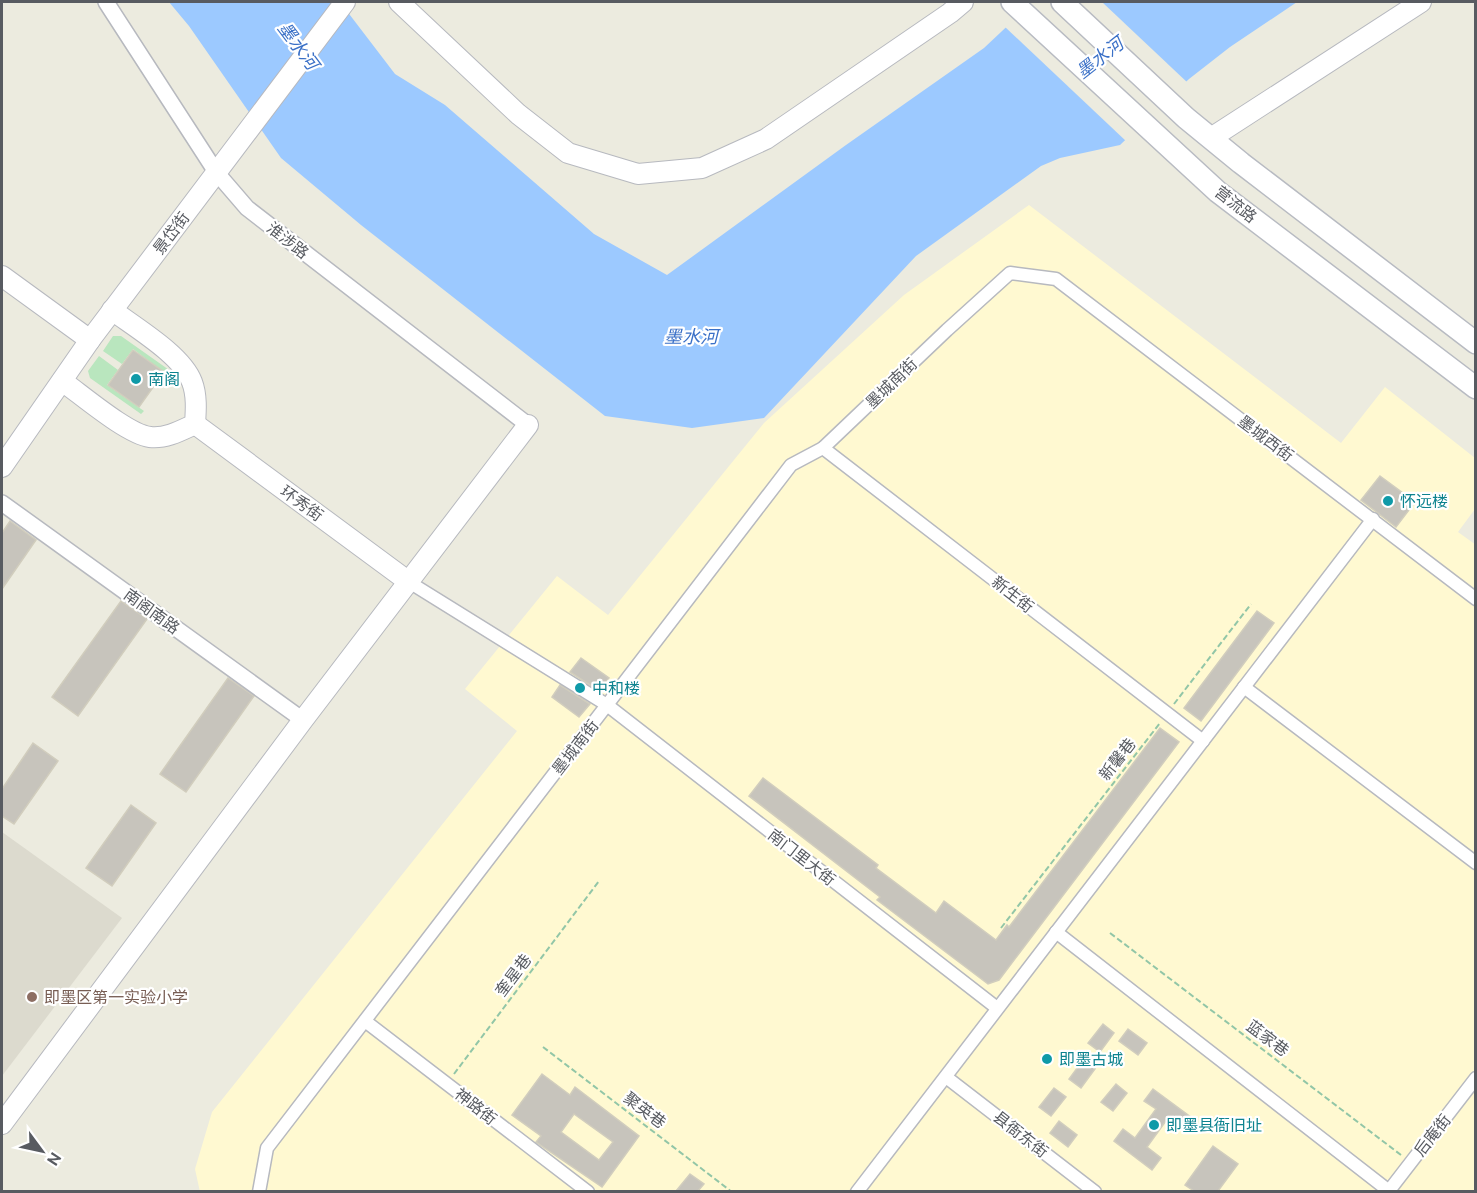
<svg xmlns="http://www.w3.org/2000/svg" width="1477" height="1193" viewBox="0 0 1477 1193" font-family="Ubuntu,'Noto Sans SC',sans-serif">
  <rect width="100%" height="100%" fill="#ecebdf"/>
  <polygon fill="#fff9d1" points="1029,205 1341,443 1385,387 1475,458 1475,509 1458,532 1476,545 1475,1191 200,1192 195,1169 212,1112 517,731 465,689 557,576 608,615 764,423 904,295"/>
  <polygon fill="#dcdace" points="2,832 122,918 2,1076"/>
  <g fill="#b9e6be">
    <polygon points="113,336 121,336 172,372 169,376 133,349 122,364 103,351"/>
    <polygon points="99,356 118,370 107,385 144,411 141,414 90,378 88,371"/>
  </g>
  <polygon fill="#9cc9ff" points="169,2 340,2 395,74 445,105 594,234 667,275 846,145 984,48 1033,2 1297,2 1230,47 1189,79 1120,145 1060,158 1041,166 916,256 764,418 692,428 605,416 361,225 281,158 189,26"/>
  <polygon fill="#ecebdf" points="1029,2 1102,2 1189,84 1127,142 1004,26"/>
  <g fill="#c7c4bc" stroke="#d1cdbd" stroke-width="1.5" fill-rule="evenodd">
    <polygon points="133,350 164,372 139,407 108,385"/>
    <polygon points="1380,476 1415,502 1396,527 1361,500"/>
    <polygon points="10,521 36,540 2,589 2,533"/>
    <polygon points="121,601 147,619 78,716 52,697"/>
    <polygon points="1257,611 1274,623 1201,721 1184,708"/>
    <polygon points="581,658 609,678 599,691 570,672"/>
    <polygon points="228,678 254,696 186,792 160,774"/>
    <polygon points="560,685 590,704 579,717 552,697"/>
    <polygon points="1160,728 1179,742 999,980 988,984 877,900 880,897 749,796 763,778 878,865 876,868 936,913 944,901 996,940 1007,925 1009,927"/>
    <polygon points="33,743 58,761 14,824 2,816 2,789"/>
    <polygon points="131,805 156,823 112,886 86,868"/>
    <polygon points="1103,1024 1114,1033 1100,1052 1088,1043"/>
    <polygon points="1128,1029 1147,1043 1138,1055 1119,1041"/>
    <polygon points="1083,1060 1095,1069 1081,1088 1069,1079"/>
    <path d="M542,1074L570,1095L575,1087L639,1136L602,1187L536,1142L541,1136L512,1115ZM574,1114L613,1142L599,1160L561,1132Z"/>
    <polygon points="1116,1084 1127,1093 1113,1111 1101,1102"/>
    <polygon points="1054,1088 1066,1097 1051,1116 1039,1107"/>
    <polygon points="1153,1089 1192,1118 1183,1129 1168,1118 1147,1147 1161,1158 1152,1170 1114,1141 1123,1129 1135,1138 1156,1109 1144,1101"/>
    <polygon points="1059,1121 1077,1135 1068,1147 1050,1133"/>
    <polygon points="1213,1146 1238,1164 1218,1191 1194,1191 1185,1185"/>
    <polygon points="690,1174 704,1184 698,1191 676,1191"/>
  </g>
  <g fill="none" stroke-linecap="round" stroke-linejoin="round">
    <g stroke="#b7b9bf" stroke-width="15">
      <g id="pedestrian">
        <polyline points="823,448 1203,741"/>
        <polyline points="409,582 607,705 997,1008"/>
        <polyline points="1244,687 1476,863"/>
        <polyline points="1056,932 1389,1191"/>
        <polyline points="365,1021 588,1192"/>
        <polyline points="946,1077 1095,1192"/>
        <polyline points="259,1192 267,1148 791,465 823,448 947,330 1010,273 1056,279 1476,599"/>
        <polyline points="857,1192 1373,519"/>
        <polyline points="1388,1192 1476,1078"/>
      </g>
    </g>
    <g stroke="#b7b9bf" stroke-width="18">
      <g id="minor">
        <polyline points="106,2 216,172 247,208 528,425"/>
        <polyline points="2,503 303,720"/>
      </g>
    </g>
    <g stroke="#b7b9bf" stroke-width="22">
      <g id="tertiary">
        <polyline points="399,2 518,114 568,153 638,174 702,168 766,139 950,13 963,2"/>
        <polyline points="1211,138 1421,2"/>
        <polyline points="2,276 90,340"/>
        <path d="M62,381C82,395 127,434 150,437C166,439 182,430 195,424C196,410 197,395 192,382C182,355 136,328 112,310"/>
        <polyline points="195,424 409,582"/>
        <polyline points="2,467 90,340 345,2"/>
        <polyline points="2,1124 303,720 528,425"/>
      </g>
    </g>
    <g stroke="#b8bbc2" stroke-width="24">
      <g id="secondary">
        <polyline points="1012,2 1218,192 1476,388"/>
        <polyline points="1062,2 1186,118 1241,163 1476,343"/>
      </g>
    </g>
    <g stroke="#92c6a7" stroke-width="2" stroke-dasharray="6 3" stroke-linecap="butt">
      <polyline points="1174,704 1251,604"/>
      <polyline points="1001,928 1160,723"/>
      <polyline points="1110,933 1401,1155"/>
      <polyline points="543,1047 732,1192"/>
      <polyline points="454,1074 599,881"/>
    </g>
    <use href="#pedestrian" stroke="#fff" stroke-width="12"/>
    <use href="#minor" stroke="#fff" stroke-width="15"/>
    <use href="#tertiary" stroke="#fff" stroke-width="20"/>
    <use href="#secondary" stroke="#fff" stroke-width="21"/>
  </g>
  <g fill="#0f9aa8" stroke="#fff" stroke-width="2">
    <circle cx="136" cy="379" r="6"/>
    <circle cx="1388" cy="501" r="6"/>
    <circle cx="580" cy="688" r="6"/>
    <circle cx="1047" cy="1059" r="6"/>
    <circle cx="1154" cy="1125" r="6"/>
  </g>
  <circle fill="#8d6e63" stroke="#fff" stroke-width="2" cx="32" cy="997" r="6"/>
  <g text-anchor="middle" stroke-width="4.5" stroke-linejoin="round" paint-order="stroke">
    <g font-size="16" fill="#585b61" stroke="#fff">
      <text transform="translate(1236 204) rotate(38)" y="6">营流路</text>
      <text transform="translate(171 233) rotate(-53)" y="6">景岱街</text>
      <text transform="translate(288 240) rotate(38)" y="6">淮涉路</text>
      <text transform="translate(891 383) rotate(-44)" y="6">墨城南街</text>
      <text transform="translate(1266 438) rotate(37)" y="6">墨城西街</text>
      <text transform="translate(302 503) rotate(36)" y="6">环秀街</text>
      <text transform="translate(1013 594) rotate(38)" y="6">新生街</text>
      <text transform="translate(152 611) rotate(36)" y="6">南阁南路</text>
      <text transform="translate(575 747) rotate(-52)" y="6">墨城南街</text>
      <text transform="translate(1117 759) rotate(-52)" y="6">新馨巷</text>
      <text transform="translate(802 857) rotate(38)" y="6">南门里大街</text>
      <text transform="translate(513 975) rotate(-53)" y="6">奎星巷</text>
      <text transform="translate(1268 1038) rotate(37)" y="6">蓝家巷</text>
      <text transform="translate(476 1106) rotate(38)" y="6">神路街</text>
      <text transform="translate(645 1110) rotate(37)" y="6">聚英巷</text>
      <text transform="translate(1021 1134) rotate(38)" y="6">县衙东街</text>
      <text transform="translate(1432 1135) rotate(-52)" y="6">后庵街</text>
    </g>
    <g font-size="16" fill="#0d838f" stroke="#fff" text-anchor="start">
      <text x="148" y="385">南阁</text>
      <text x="1400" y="507">怀远楼</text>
      <text x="592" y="694">中和楼</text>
      <text x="1059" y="1065">即墨古城</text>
      <text x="1166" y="1131">即墨县衙旧址</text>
    </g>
    <g font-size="16" fill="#785e54" stroke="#fff" text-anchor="start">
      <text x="44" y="1003">即墨区第一实验小学</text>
    </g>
    <g font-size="18" font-style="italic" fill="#3a70c7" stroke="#fff">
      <text transform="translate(298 46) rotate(53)" y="6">墨水河</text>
      <text transform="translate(1100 58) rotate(-38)" y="6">墨水河</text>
      <text x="691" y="343">墨水河</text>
    </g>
  </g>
  <rect width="1477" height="1193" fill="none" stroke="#585b61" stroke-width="6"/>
  <g transform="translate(42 1151) rotate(123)" stroke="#ffffff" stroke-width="4.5" paint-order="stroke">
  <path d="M0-4.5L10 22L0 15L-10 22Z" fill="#585b61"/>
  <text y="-9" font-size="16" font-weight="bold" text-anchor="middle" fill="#585b61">N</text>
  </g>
</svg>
